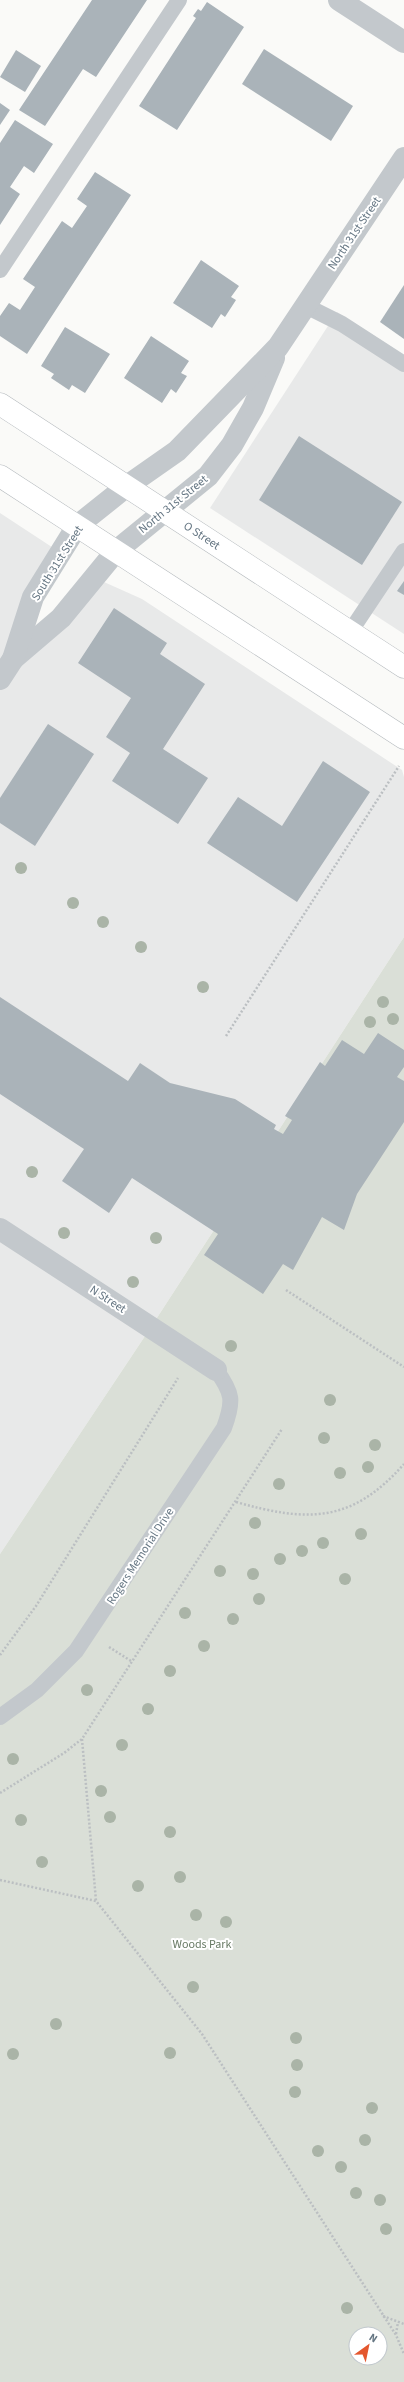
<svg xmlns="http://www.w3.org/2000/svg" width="404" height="2382" viewBox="0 0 404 2382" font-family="'Source Sans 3',sans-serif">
  <rect width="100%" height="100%" fill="#fafaf8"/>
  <g fill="#e8e9e9">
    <polygon points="337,312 404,355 404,634 210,508"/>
    <polygon points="0,513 61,553 13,658 95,578 142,599 402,770 404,777 404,937 151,1327 0,1554"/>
  </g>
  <path fill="#dadfd7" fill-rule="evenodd" d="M404,937V2382H0V1554L151,1327ZM356,2334H380V2358H356Z"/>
  <g fill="#aab3b9">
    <polygon points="92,0 147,0 96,77 83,69 45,126 19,110"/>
    <polygon points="207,2 244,27 177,130 139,106 196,18 193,16 198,9 201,11"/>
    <polygon points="264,49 353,106 331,141 242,84"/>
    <polygon points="16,50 41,66 25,92 0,77"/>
    <polygon points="0,103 10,110 0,125"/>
    <polygon points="15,120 53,144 34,173 24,166 10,187 20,194 0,225 0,143"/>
    <polygon points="95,172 131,195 27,354 0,336 0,316 9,303 20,310 35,287 23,279 62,221 72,228 87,206 77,199"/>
    <polygon points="201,260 239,286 231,297 236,300 225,317 221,314 212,328 173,303"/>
    <polygon points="404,285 404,339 380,322"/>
    <polygon points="65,327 110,354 85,393 72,385 69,390 51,378 54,374 41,366"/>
    <polygon points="151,336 189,361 181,373 187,376 176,393 171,389 162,403 124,378"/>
    <polygon points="299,436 402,502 362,565 259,500"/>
    <polygon points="404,581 404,595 397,591"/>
    <polygon points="114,608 167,643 160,654 205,684 163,749 208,778 178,824 112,781 130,753 106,737 131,698 78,663"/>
    <polygon points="48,724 94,754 35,846 0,823 0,798"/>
    <polygon points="323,761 370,792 297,902 207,843 238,797 282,826"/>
    <polygon points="0,997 128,1081 140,1063 170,1083 235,1099 276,1125 274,1129 283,1134 292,1120 285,1116 320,1062 325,1066 342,1040 364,1054 378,1033 404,1050 404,1067 397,1077 404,1081 404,1122 357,1194 344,1230 322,1217 293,1270 283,1264 263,1294 204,1255 218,1234 132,1178 109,1213 62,1181 84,1149 0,1094"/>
  </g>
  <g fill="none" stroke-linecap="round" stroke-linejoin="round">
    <g stroke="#b5babe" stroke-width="23">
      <g id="primary">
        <path id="s1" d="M0,404L404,667"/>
        <polyline points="0,476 404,738"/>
      </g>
    </g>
    <g stroke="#bbbfc2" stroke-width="2.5" stroke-dasharray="2 2" stroke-linecap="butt">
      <polyline points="226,1036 399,766"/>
      <polyline points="286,1290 404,1367"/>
      <path d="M236,1502C307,1522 351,1524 404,1464"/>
      <polyline points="109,1647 131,1661"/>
      <polyline points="0,1655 36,1606 178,1378"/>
      <polyline points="82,1739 96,1901"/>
      <polyline points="0,1793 64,1753 82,1739 282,1429"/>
      <polyline points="0,1880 96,1901 202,2034 396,2335 404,2354"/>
      <polyline points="383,2316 404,2324"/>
      <polyline points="396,2334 398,2322"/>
    </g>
    <g stroke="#c3c8cc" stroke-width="16">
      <polyline points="0,270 179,0"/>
      <polyline points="306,306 342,324 404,364"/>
      <polyline points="350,632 404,551"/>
      <path d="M0,1717L37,1690L76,1651L224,1428C234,1401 233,1393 216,1370"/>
    </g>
    <g stroke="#c3c8cc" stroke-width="22">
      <polyline points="339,0 404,42"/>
      <polyline points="13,659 61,618 116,551 208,476 232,445 253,408 274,358"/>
      <polyline points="0,679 13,659 33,597 77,526 127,486 177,451 278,347 404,158"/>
      <polyline points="0,1229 216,1370"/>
    </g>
    <use href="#primary" stroke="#fff" stroke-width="22"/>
  </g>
  <g fill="#aab4a7">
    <circle cx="21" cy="868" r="6"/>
    <circle cx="73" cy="903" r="6"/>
    <circle cx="103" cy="922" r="6"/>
    <circle cx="141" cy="947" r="6"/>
    <circle cx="203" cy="987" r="6"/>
    <circle cx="383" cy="1002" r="6"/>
    <circle cx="393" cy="1019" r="6"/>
    <circle cx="370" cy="1022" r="6"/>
    <circle cx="32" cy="1172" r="6"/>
    <circle cx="64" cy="1233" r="6"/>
    <circle cx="156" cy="1238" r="6"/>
    <circle cx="133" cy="1282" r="6"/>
    <circle cx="231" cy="1346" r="6"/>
    <circle cx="330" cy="1400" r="6"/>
    <circle cx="324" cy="1438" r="6"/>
    <circle cx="375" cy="1445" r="6"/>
    <circle cx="368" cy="1467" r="6"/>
    <circle cx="340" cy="1473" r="6"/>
    <circle cx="279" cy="1484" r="6"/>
    <circle cx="255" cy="1523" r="6"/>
    <circle cx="361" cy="1534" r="6"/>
    <circle cx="323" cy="1543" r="6"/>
    <circle cx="302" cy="1551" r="6"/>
    <circle cx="280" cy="1559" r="6"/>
    <circle cx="220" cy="1571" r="6"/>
    <circle cx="253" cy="1574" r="6"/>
    <circle cx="345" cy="1579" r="6"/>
    <circle cx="259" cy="1599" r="6"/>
    <circle cx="185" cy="1613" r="6"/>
    <circle cx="233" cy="1619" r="6"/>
    <circle cx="204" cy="1646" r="6"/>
    <circle cx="170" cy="1671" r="6"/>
    <circle cx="87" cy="1690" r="6"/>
    <circle cx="148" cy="1709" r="6"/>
    <circle cx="122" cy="1745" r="6"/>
    <circle cx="13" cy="1759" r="6"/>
    <circle cx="101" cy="1791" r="6"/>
    <circle cx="110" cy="1817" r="6"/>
    <circle cx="21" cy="1820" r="6"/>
    <circle cx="170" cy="1832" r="6"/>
    <circle cx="42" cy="1862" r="6"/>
    <circle cx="180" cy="1877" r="6"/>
    <circle cx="138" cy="1886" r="6"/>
    <circle cx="196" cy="1915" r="6"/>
    <circle cx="226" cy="1922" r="6"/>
    <circle cx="193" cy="1987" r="6"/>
    <circle cx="56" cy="2024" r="6"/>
    <circle cx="296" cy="2038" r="6"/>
    <circle cx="170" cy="2053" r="6"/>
    <circle cx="13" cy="2054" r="6"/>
    <circle cx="297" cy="2065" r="6"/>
    <circle cx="295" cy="2092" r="6"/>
    <circle cx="372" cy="2108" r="6"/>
    <circle cx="365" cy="2140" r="6"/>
    <circle cx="318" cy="2151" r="6"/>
    <circle cx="341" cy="2167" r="6"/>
    <circle cx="356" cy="2193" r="6"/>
    <circle cx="380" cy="2200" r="6"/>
    <circle cx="386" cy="2229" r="6"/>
    <circle cx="347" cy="2308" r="6"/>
  </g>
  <g text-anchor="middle" stroke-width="4" stroke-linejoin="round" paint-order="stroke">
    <g font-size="12" fill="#657683" stroke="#fff">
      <text transform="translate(354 233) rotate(-56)" y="4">North 31st Street</text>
      <text transform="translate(173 504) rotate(-39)" y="4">North 31st Street</text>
      <text dy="4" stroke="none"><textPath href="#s1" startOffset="241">O Street</textPath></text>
      <text transform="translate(57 563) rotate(-58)" y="4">South 31st Street</text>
      <text transform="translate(108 1299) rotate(33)" y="4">N Street</text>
      <text transform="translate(140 1556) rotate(-57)" y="4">Rogers Memorial Drive</text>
    </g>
    <g font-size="12" fill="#687a64" stroke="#fff">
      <text x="202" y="1948">Woods Park</text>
    </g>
  </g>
  <g transform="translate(368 2346) rotate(33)"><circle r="19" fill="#ffffff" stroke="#c1c8cd"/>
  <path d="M0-3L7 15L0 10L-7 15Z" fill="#e4572e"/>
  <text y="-6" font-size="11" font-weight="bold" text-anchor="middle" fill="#657683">N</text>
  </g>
</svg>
